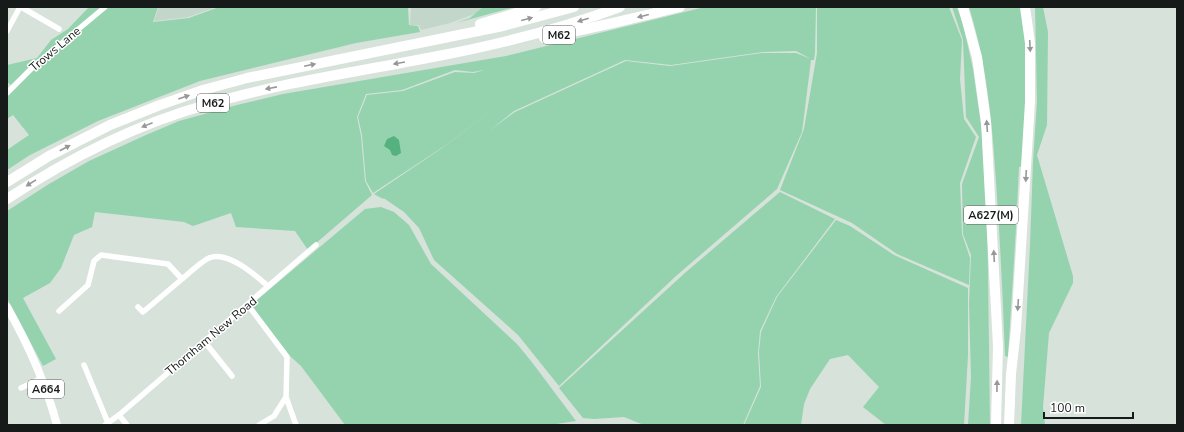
<svg xmlns="http://www.w3.org/2000/svg" width="1184" height="432" viewBox="0 0 1184 432" font-family="'Nunito Sans',sans-serif">
  <rect width="100%" height="100%" fill="#d6e2da"/>
  <g fill="#c3d6ca">
    <polygon points="159,7 216,7 188,17 154,21"/>
    <polygon points="411,7 493,7 450,23 421,30 419,25 410,25"/>
  </g>
  <g fill="#95d3af" fill-rule="evenodd">
    <polygon points="89,7 158,7 153,22 189,18 219,7 408,7 409,25 418,26 420,32 356,43 200,81 98,121 30,155 7,170 7,150 29,135 13,115 7,119 7,92 11,85 7,82 7,65 37,58 51,40 68,29"/>
    <polygon points="483,7 515,7 456,23 470,18"/>
    <path d="M705,7H816L815,52L814,60H811L802,132L777,189L676,276L559,386L518,335L434,260L419,228L404,212L385,199L381,198L374,194L445,146L510,96L446,145L373,193L366,181L362,135L358,117L367,95L403,91L455,72L474,73L484,70L473,72L455,70L402,90L366,94L357,117L361,136L365,181L372,195L308,250L295,231L236,227L231,213L193,226L184,222L95,212L92,227L74,235L61,268L50,283L23,298L56,359L43,366L7,298V211L49,184L89,161L146,135L179,121L237,105L283,94L506,56ZM796,51L811,59L796,53H762L670,66L626,61L515,112L490,130L514,111L625,60L671,65L763,52Z"/>
    <polygon points="817,7 949,7 962,40 960,79 964,119 976,137 960,183 962,234 970,258 969,285 897,254 852,223 780,190 804,129 817,53"/>
    <polygon points="952,7 957,7 963,24 973,69 982,132 987,196 990,425 968,425 971,377 969,304 971,255 963,234 962,184 979,137 966,117 963,40"/>
    <path d="M969,7H1022C1029,59 1025,113 1023,166L1019,167L1016,228L1008,357L1005,356C1003,298 1000,239 996,181C992,121 987,65 969,7Z"/>
    <polygon points="1035,7 1043,7 1048,32 1047,125 1037,155 1073,276 1073,283 1049,333 1043,407 1045,425 1021,425 1030,245 1033,162 1037,101"/>
    <polygon points="780,192 835,219 776,297 760,331 758,353 760,386 743,425 644,425 624,417 594,419 583,418 559,388 686,272"/>
    <polygon points="381,207 394,212 409,225 431,264 517,344 531,361 576,421 550,425 345,425 301,366 290,356 251,305 365,209"/>
    <polygon points="836,220 850,226 894,255 968,288 968,355 964,425 886,425 863,407 879,387 848,355 830,359 810,389 804,404 801,425 744,425 761,387 759,352 761,332 777,297"/>
  </g>
  <polygon fill="#56b181" points="394,136 399,140 401,153 396,156 392,155 390,150 384,146 387,139"/>
  <g fill="none" stroke-linecap="round" stroke-linejoin="round">
    <g stroke="#fff" stroke-width="5.5">
      <polyline points="21,7 59,29"/>
      <polyline points="7,31 20,7"/>
      <polyline points="7,93 33,67 105,7"/>
      <polyline points="248,305 287,357 286,397 296,425"/>
      <polyline points="138,307 143,312 182,279"/>
      <path d="M59,311L88,285L94,261L101,255L168,264L182,279C188,274 202,261 209,258C227,250 255,275 268,286"/>
      <polyline points="204,341 232,376"/>
      <polyline points="84,365 108,423"/>
      <polyline points="21,388 42,378"/>
      <polyline points="119,415 127,425"/>
      <polyline points="105,425 119,415 316,245"/>
      <polyline points="259,425 274,416 286,397"/>
    </g>
    <path stroke="#fff" stroke-width="8" d="M7,307C28,344 46,384 57,425"/>
    <g stroke="#fff" stroke-width="10">
      <polyline points="963,7 977,57 986,122 998,346 996,425"/>
      <polyline points="480,24 536,7"/>
      <polyline points="544,38 613,23 680,7"/>
      <polyline points="7,182 49,156 110,125 160,105 203,90 247,78 503,26 574,7"/>
      <path d="M7,199C69,158 137,124 209,104C284,82 362,71 438,56C500,44 561,29 620,7"/>
      <polyline points="1009,425 1011,374 1016,329 1030,102 1030,43 1025,7"/>
    </g>
  </g>
  <defs><path id="oneway-solid" d="M-6-.8H1V-3.2L6.5 0L1 3.2V.8H-6Z"/></defs>
  <g fill="#969897">
    <use href="#oneway-solid" transform="translate(643 16) rotate(166)"/>
    <use href="#oneway-solid" transform="translate(527 19) rotate(-15)"/>
    <use href="#oneway-solid" transform="translate(583 20) rotate(163)"/>
    <use href="#oneway-solid" transform="translate(1030 46) rotate(87)"/>
    <use href="#oneway-solid" transform="translate(399 63) rotate(170)"/>
    <use href="#oneway-solid" transform="translate(310 65) rotate(-12)"/>
    <use href="#oneway-solid" transform="translate(271 88) rotate(169)"/>
    <use href="#oneway-solid" transform="translate(184 97) rotate(-19)"/>
    <use href="#oneway-solid" transform="translate(147 125) rotate(158)"/>
    <use href="#oneway-solid" transform="translate(987 126) rotate(-94)"/>
    <use href="#oneway-solid" transform="translate(65 148) rotate(-28)"/>
    <use href="#oneway-solid" transform="translate(1026 176) rotate(93)"/>
    <use href="#oneway-solid" transform="translate(31 183) rotate(148)"/>
    <use href="#oneway-solid" transform="translate(994 256) rotate(-93)"/>
    <use href="#oneway-solid" transform="translate(1018 305) rotate(94)"/>
    <use href="#oneway-solid" transform="translate(997 386) rotate(-89)"/>
  </g>
  <g text-anchor="middle" stroke-width="3" stroke-linejoin="round" paint-order="stroke">
    <g fill="#fff" stroke="#5c5f5d" stroke-width="1">
      <rect x="543" y="26" width="32" height="18" rx="3"/>
      <rect x="197" y="94" width="32" height="18" rx="3"/>
      <rect x="964" y="206" width="54" height="18" rx="3"/>
      <rect x="28" y="380" width="36" height="18" rx="3"/>
    </g>
    <g font-size="11" font-weight="bold" fill="#161a18">
      <text x="559" y="39">M62</text>
      <text x="213" y="107">M62</text>
      <text x="991" y="219">A627(M)</text>
      <text x="46" y="393">A664</text>
    </g>
    <g font-size="12" fill="#161a18" stroke="#fff">
      <text transform="translate(55 49) rotate(-40)" y="4">Trows Lane</text>
      <text transform="translate(211 336) rotate(-40)" y="4">Thornham New Road</text>
    </g>
  </g>
  <rect width="1184" height="432" fill="none" stroke="#161a18" stroke-width="16"/>
  <path d="M1044 412v6h89v-6" fill="none" stroke="#161a18" stroke-width="2"/>
  <text x="1050" y="412" font-size="12" fill="#161a18" stroke="#ffffff" stroke-width="3" paint-order="stroke">100 m</text>
</svg>
